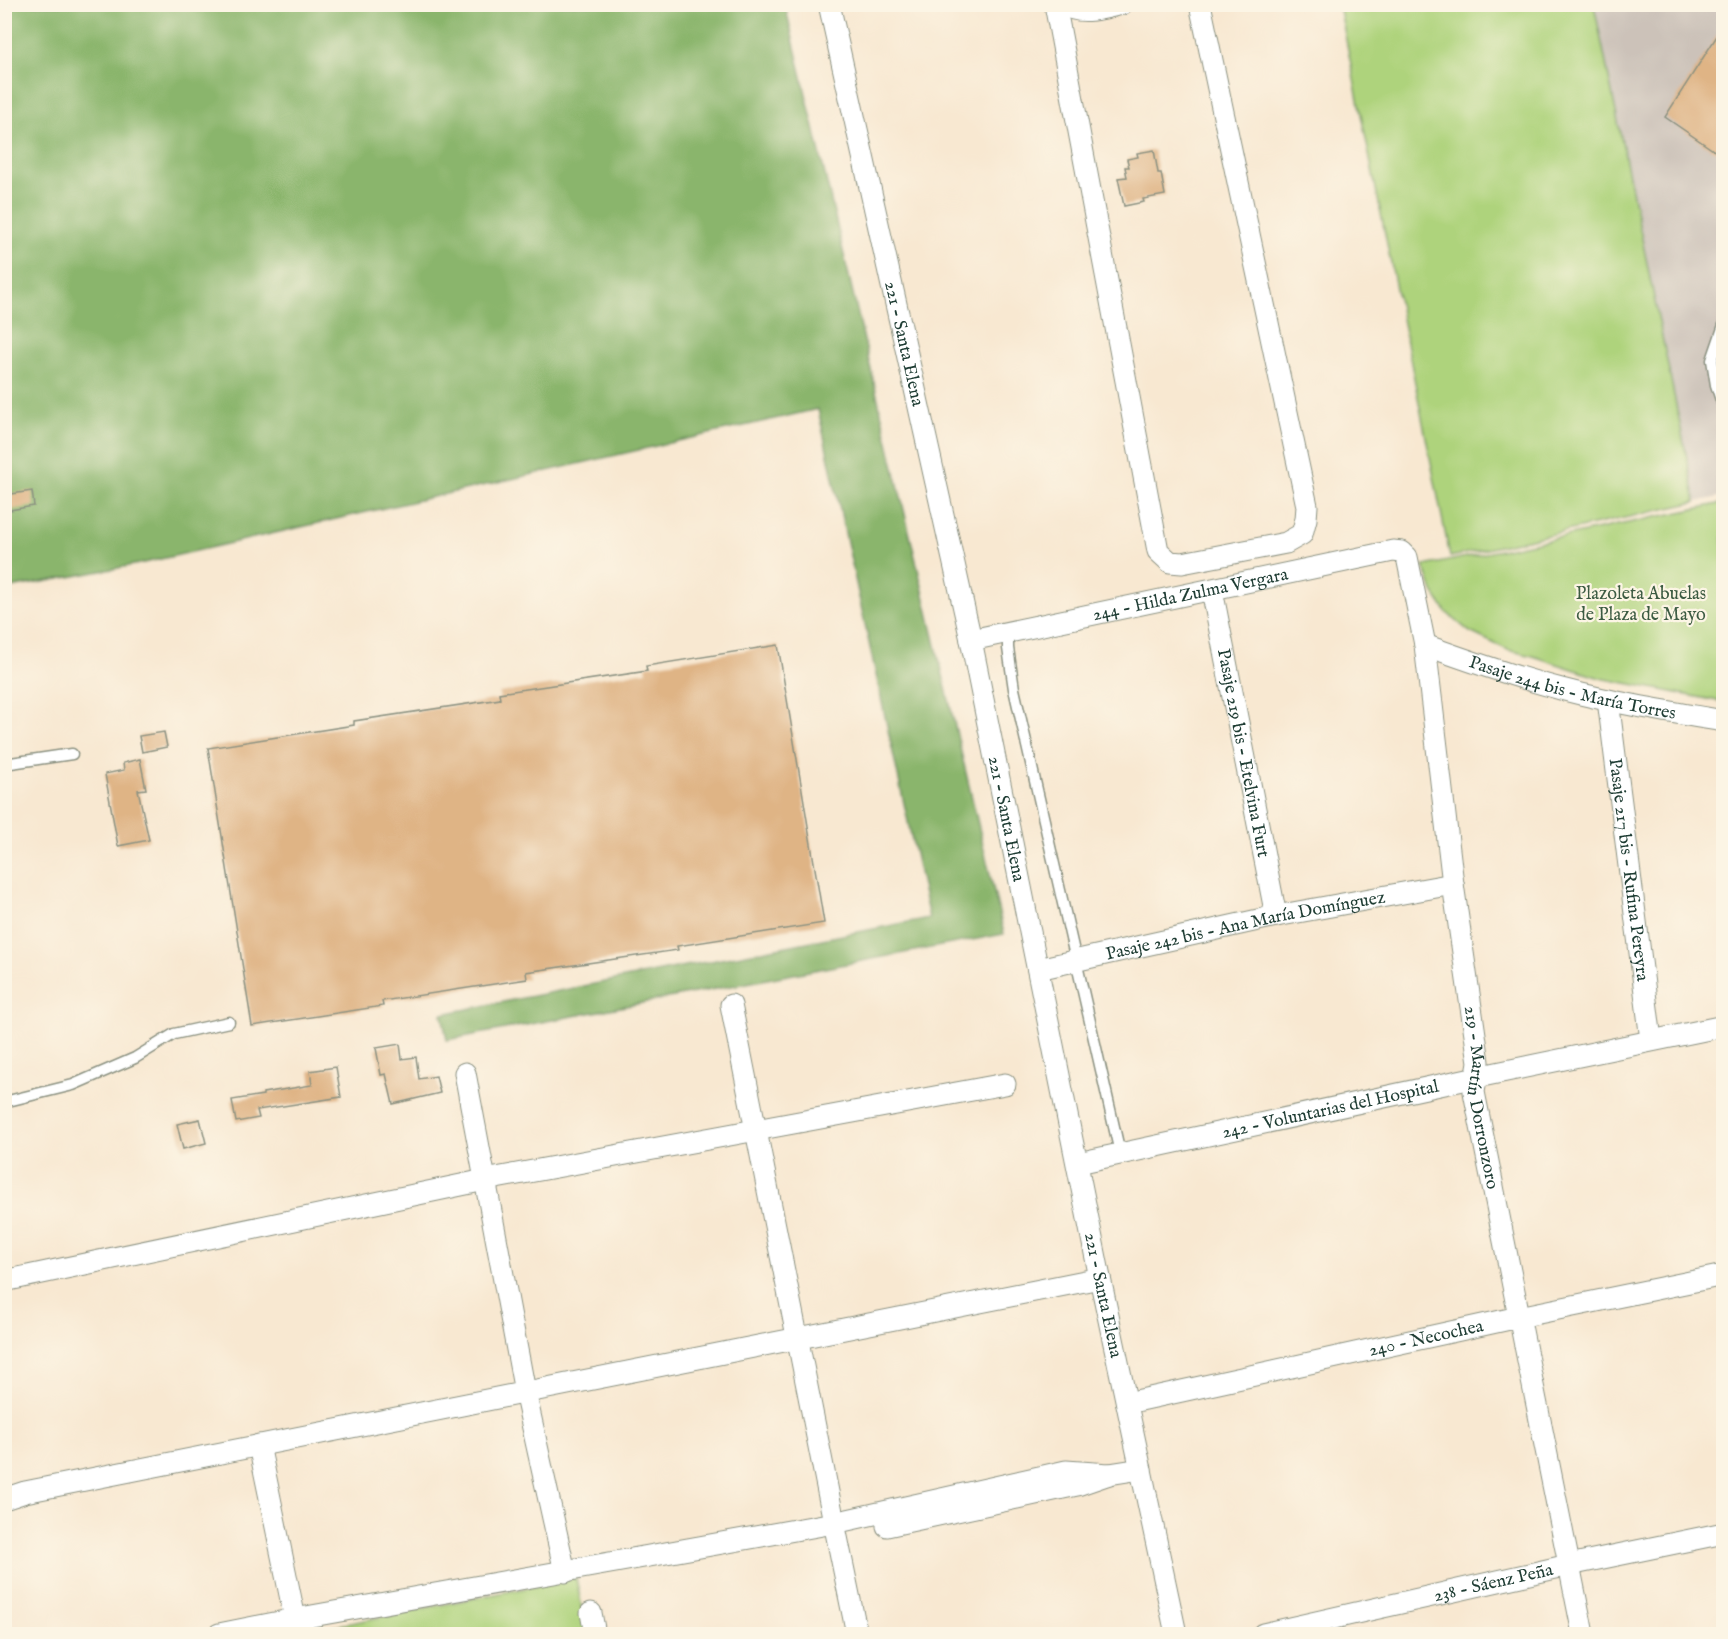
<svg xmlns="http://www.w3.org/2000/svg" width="1728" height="1639" viewBox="0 0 1728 1639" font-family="'IM FELL English',serif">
  <rect width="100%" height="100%" fill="#fcf5e5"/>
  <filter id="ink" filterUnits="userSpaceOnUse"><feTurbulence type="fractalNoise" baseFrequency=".0167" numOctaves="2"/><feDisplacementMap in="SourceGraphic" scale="12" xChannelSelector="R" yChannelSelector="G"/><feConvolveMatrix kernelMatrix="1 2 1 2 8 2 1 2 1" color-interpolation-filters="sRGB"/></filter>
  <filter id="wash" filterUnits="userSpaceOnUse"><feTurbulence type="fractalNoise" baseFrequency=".008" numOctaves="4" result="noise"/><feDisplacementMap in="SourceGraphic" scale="24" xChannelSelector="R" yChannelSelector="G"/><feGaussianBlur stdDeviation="1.35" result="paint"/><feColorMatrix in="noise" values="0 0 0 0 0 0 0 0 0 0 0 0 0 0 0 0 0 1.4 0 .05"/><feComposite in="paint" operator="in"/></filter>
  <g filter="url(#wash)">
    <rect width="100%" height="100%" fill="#f8e8d1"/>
    <polygon fill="#ccc2b9" points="1594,5 1723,5 1723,496 1696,502"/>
    <g fill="#aed37c" stroke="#668858" stroke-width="1.5">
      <polygon points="1339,5 1594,5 1696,502 1450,557"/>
      <polygon points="1723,503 1723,702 1600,678 1533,656 1508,650 1470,632 1447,613 1433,592 1424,566"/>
      <polygon points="576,1578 587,1634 295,1634"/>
    </g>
    <polygon fill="#8ab56c" stroke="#547950" stroke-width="1.5" points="5,5 785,5 1004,934 447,1040 442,1014 929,918 818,409 139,564 5,589"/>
    <g id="blocks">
      <g fill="#dfb485">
        <polygon points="1724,25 1724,140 1716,152 1665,117"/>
        <polygon points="1154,150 1158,173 1161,173 1165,195 1143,199 1144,202 1124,206 1118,178 1127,177 1125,167 1129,167 1127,159 1138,157 1137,153"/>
        <polygon points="32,491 34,506 4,511 4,495"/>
        <polygon points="778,645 824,923 677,946 678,950 526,972 527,979 382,1001 383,1006 252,1026 208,748 354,725 354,721 500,699 499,693 647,671 646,666"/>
        <polygon points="164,732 167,747 142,752 139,736"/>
        <polygon points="140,759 146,789 138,790 149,840 118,846 105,774 124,770 123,763"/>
        <polygon points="400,1044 402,1059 416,1057 419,1079 436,1076 440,1093 393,1104 386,1074 381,1075 376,1048"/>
        <polygon points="336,1067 341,1097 257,1110 259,1118 236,1122 232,1100 263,1095 263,1093 312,1085 310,1071"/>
        <polygon points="200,1119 206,1143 183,1149 177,1124"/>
      </g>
    </g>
  </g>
  <g filter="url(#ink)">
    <use href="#blocks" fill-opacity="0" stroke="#8c9282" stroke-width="1.5"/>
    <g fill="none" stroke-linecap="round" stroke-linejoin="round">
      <g stroke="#8c9282" stroke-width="13">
        <g id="lane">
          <polyline points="1724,325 1712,360 1716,385 1724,409"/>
          <polyline points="1008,632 1008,648 1014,689 1120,1153"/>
          <polyline points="4,764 72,754"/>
          <polyline points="4,1102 73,1085 135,1058 174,1034 229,1022"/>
        </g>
      </g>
      <g stroke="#8c9282" stroke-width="23">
        <g id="street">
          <path id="s1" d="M829,4L971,640L1100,1278L1176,1634"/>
          <polyline points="1055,4 1158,551 1170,562 1182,563 1286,543 1302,534 1306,519 1307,506 1200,4"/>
          <path d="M1062,4C1081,16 1101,9 1122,4"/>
          <path id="s2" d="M1212,590L1276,916"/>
          <path id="s3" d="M971,640L1393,551L1402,552L1407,557L1425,645L1453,884L1479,1062L1474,1092L1583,1634"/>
          <path id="s4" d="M1425,645C1469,661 1515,677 1561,689C1614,703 1669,712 1724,721"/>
          <path id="s5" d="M1608,700L1651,1040"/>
          <path id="s6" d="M1038,969L1276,916L1453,884"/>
          <polyline points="731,1005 837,1537 857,1634"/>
          <polyline points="465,1073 525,1392 565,1572"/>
          <path id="s7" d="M1078,1163L1477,1077L1724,1026"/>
          <polyline points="4,1281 485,1180 1005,1084"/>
          <path id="s8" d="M1127,1403L1519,1317L1724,1275"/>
          <polyline points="259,1445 295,1619"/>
          <polyline points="4,1499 25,1492 1100,1278"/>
          <polyline points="887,1526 1077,1485 1109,1474 1141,1469"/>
          <polyline points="591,1613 595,1634"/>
          <polyline points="219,1634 295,1619 834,1523 1066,1471 1109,1474"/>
          <path id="s9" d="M1263,1634L1569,1565L1724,1533"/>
        </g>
      </g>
      <use href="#lane" stroke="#fff" stroke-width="10"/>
      <use href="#street" stroke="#fff" stroke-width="21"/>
    </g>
  </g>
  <g text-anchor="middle" stroke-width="4.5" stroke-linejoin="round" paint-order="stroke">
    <g font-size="18" fill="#1f3d34" stroke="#fcf5e5">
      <text dy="6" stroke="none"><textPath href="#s1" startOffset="348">221 - Santa Elena</textPath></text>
      <text dy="6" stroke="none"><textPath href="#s3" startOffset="224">244 - Hilda Zulma Vergara</textPath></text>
      <text dy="6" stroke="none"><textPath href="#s4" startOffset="154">Pasaje 244 bis - María Torres</textPath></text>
      <text dy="6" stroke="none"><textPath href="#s2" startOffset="166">Pasaje 219 bis - Etelvina Furt</textPath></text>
      <text dy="6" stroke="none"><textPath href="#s1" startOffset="834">221 - Santa Elena</textPath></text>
      <text dy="6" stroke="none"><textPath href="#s5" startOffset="171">Pasaje 217 bis - Rufina Pereyra</textPath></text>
      <text dy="6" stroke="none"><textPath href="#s6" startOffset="212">Pasaje 242 bis - Ana María Domínguez</textPath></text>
      <text dy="6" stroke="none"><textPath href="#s3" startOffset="994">219 - Martín Dorronzoro</textPath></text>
      <text dy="6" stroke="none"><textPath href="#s7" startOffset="258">242 - Voluntarias del Hospital</textPath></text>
      <text dy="6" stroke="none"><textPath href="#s1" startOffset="1320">221 - Santa Elena</textPath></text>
      <text dy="6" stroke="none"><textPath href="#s8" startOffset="306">240 - Necochea</textPath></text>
      <text dy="6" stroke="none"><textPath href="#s9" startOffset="236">238 - Sáenz Peña</textPath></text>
    </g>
    <g font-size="18" fill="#3c5b42" stroke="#fcf5e5">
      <text x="1641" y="599">Plazoleta Abuelas<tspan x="1641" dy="21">de Plaza de Mayo</tspan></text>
    </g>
  </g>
  <rect width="1728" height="1639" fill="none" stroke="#fcf5e5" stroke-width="24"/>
</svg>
